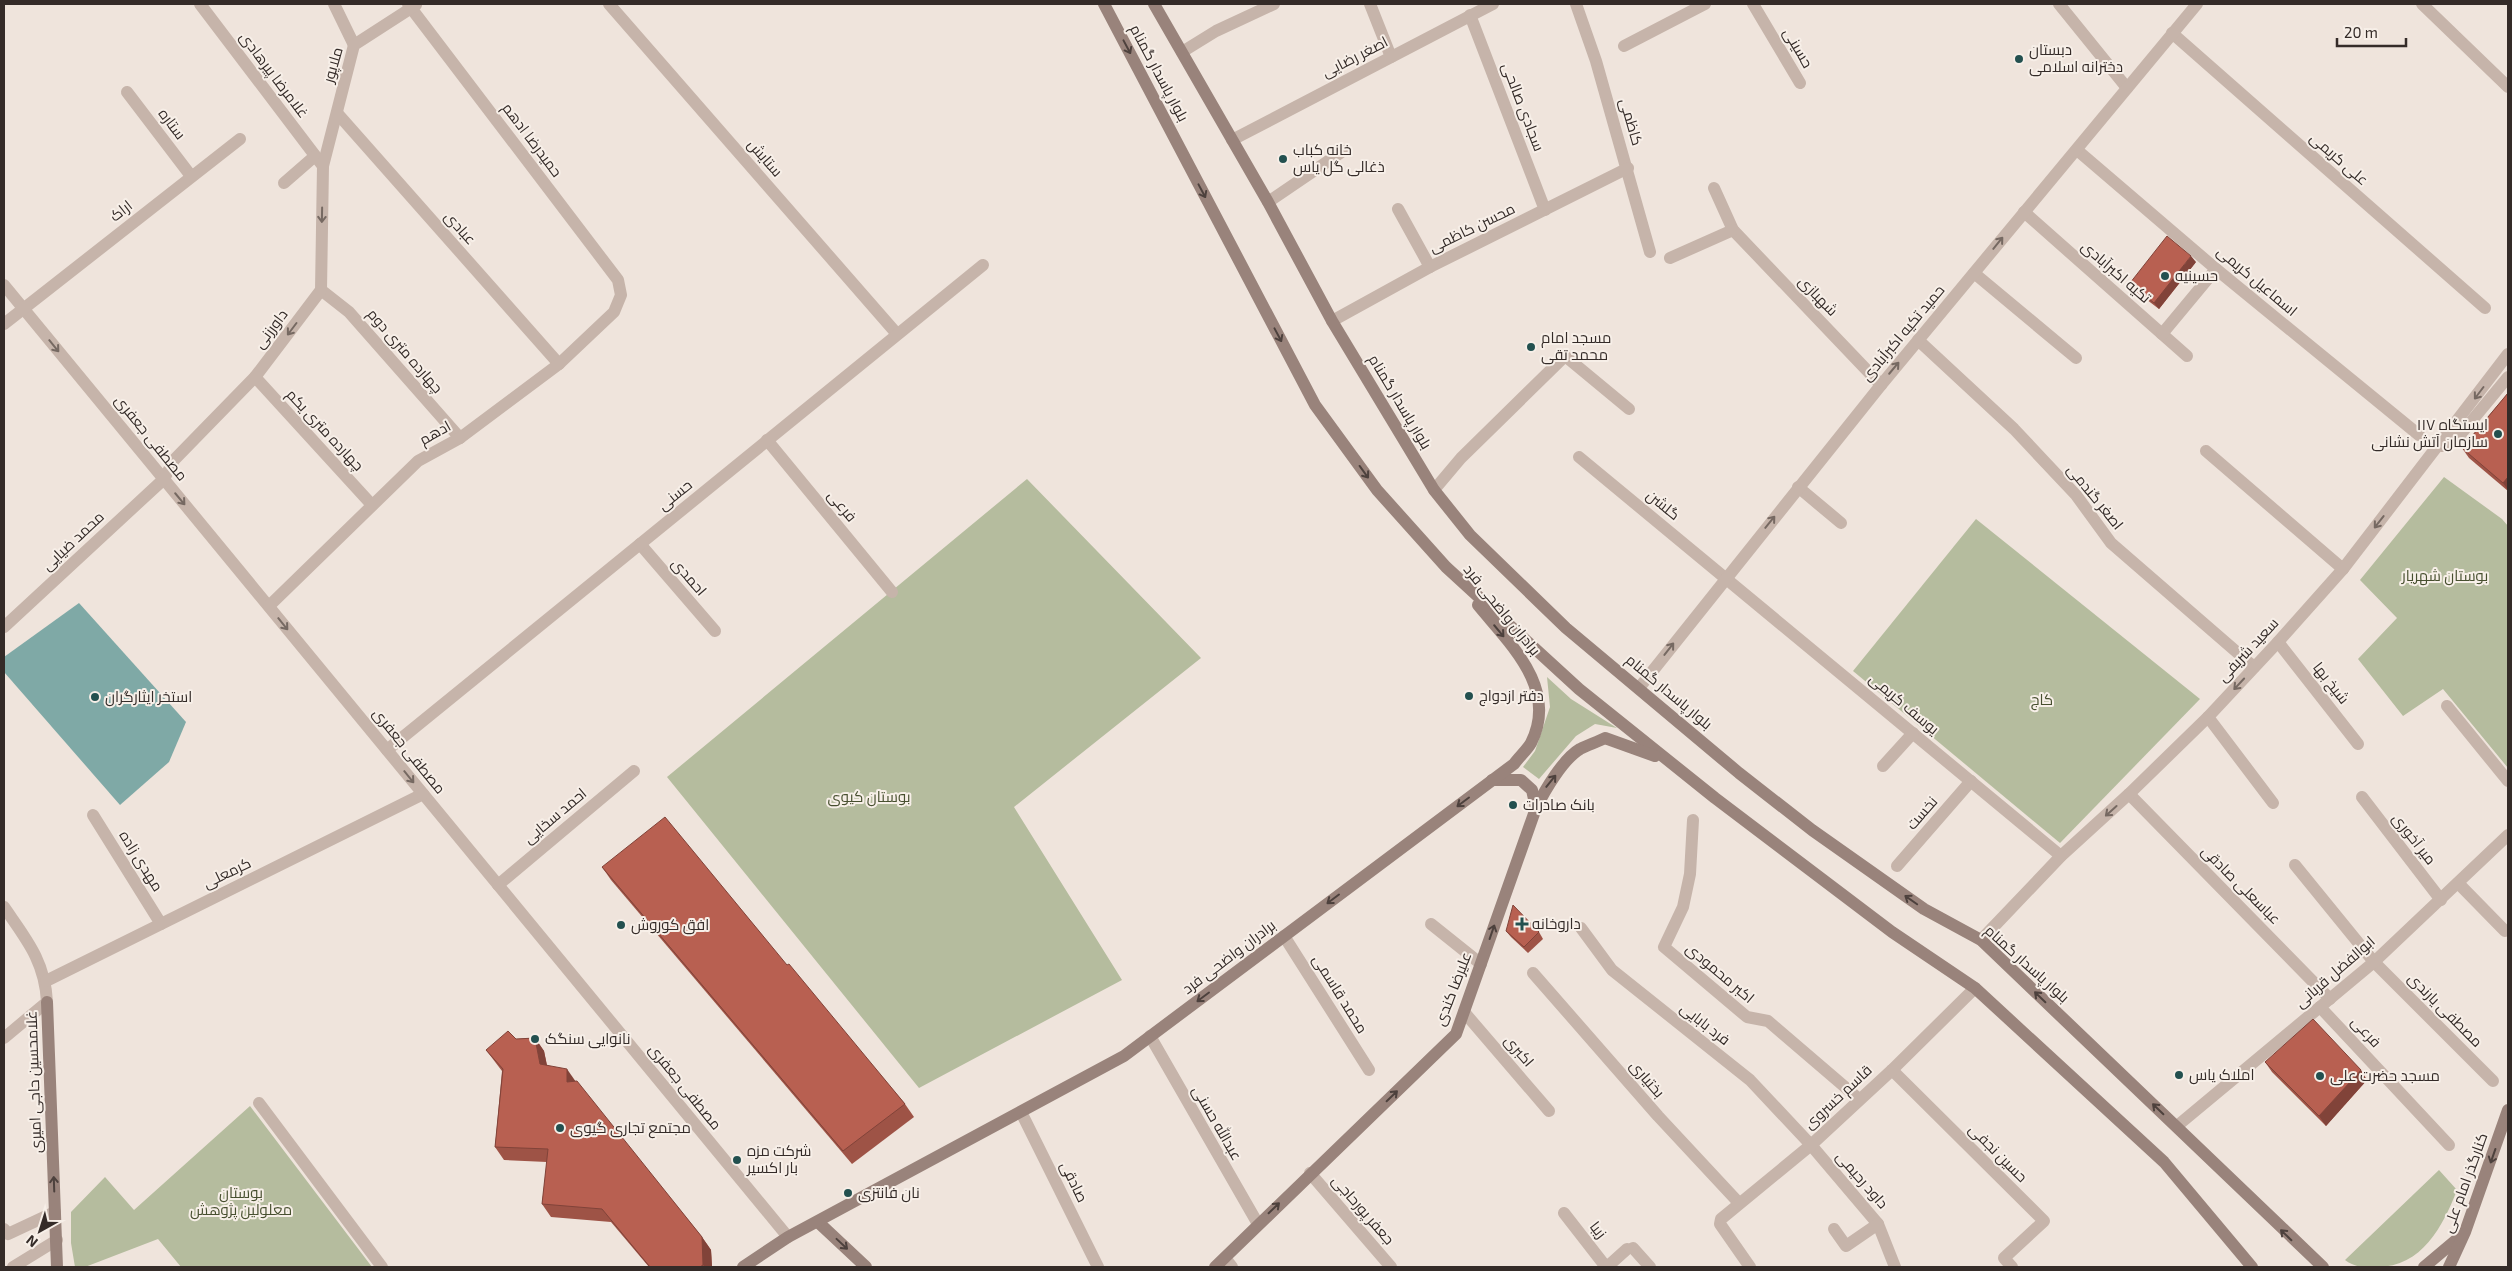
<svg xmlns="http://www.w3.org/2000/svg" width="2512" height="1271" viewBox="0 0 2512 1271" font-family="'Exo 2',Cairo,sans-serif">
  <rect width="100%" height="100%" fill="#efe4dc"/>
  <g fill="#b5bc9e">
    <polygon points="2444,477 2502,519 2508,526 2508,768 2443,689 2403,716 2358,659 2397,618 2360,580"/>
    <polygon points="1027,479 1201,658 1014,807 1122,980 919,1088 667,777"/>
    <polygon points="1976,519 2200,699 2060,843 1853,671"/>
    <polygon points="1547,677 1571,699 1617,728 1595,724 1576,736 1539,779 1523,767 1535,751 1550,707"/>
    <polygon points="250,1106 372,1267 181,1267 158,1239 85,1267 75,1267 71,1243 71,1212 105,1177 134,1210"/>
    <path d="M2439,1170L2457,1190C2443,1226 2422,1267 2377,1267C2364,1267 2356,1268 2345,1260Z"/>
  </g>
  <polygon fill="#7fa9a6" points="79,603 186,722 169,762 120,805 4,672 4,657"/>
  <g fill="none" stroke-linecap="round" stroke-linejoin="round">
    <g stroke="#c6b4aa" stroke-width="12">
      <polyline points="200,4 323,166"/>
      <polyline points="334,4 354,45"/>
      <polyline points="609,4 897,334"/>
      <polyline points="1370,4 1391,57"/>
      <polyline points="1576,4 1596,61 1650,252"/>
      <polyline points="1753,4 1800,83"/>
      <polyline points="2059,4 2127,88"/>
      <polyline points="2422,4 2508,87"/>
      <polyline points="1470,15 1545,210"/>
      <polyline points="2172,33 2485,308"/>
      <polyline points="1624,46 1705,4"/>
      <polyline points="1182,52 1216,31 1274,4"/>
      <polyline points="127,92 191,176"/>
      <polyline points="337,113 559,364"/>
      <polyline points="1232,140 1493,4"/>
      <polyline points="2077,150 2216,269 2419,435"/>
      <polyline points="284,183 315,156"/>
      <polyline points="1714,188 1733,230 1881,385"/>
      <polyline points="1268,202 1343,151"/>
      <polyline points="1398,209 1430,267"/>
      <polyline points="2024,212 2187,356"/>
      <polyline points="1670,258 1733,230"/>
      <polyline points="1974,273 2076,358"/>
      <polyline points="4,285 788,1237"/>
      <polyline points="321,290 349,312 460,438"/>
      <polyline points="1332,321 1430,267 1628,168"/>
      <polyline points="4,324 240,139"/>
      <polyline points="2162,334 2216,269"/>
      <polyline points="1918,340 2014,429 2076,495 2111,543 2254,667"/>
      <polyline points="255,377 372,505"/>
      <polyline points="767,440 892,592"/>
      <polyline points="2442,446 2460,435 2508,377"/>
      <polyline points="2206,451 2343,569"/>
      <polyline points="1579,457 2061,856"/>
      <polyline points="1798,487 1841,523"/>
      <polyline points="1434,490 1461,458 1565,356 1629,409"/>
      <polyline points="640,544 715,631"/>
      <polyline points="269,606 418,461 460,438 559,364 614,312 621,295 618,280 408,4"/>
      <polyline points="4,627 164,479 174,460 255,377 321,290 323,166 354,45 416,5"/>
      <polyline points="2278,642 2358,744"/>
      <polyline points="1639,688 1881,385 2197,4"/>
      <polyline points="2447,706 2508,781"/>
      <polyline points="2208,717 2273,803"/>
      <polyline points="387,750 983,265"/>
      <polyline points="1883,766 1913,733"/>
      <polyline points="2129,794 2330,999"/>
      <polyline points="2362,797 2441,900"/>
      <polyline points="93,815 161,924"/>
      <polyline points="1693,820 1690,874 1683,907 1664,947 1747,1017 1768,1021 1859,1099"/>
      <polyline points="2295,865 2374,962 2493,1081"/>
      <polyline points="1897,866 1971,781"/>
      <polyline points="2458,883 2505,931"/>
      <polyline points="498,885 634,771"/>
      <path d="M4,907C26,939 45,961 47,1002L4,1038"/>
      <polyline points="1431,924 1481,964"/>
      <polyline points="1581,928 1612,970 1750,1080 1811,1145 1878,1224 1895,1267"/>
      <polyline points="1284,936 1369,1070"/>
      <polyline points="1981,940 2061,856 2129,794 2208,717 2278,642 2343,569 2508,354"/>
      <polyline points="1533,973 1658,1116 1739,1203"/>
      <polyline points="46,981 423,794"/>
      <polyline points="2320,1007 2449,1145"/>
      <polyline points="1464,1012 1549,1111"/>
      <polyline points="1150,1036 1258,1224"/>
      <polyline points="1892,1070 2044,1221 2004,1258 2012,1267"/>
      <polyline points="259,1103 382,1267"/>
      <polyline points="1021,1112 1098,1267"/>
      <polyline points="2177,1126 2374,962 2508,835"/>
      <polyline points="1310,1173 1391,1267"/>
      <polyline points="1564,1213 1606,1267"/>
      <polyline points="4,1229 8,1234 55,1212"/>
      <polyline points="1834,1229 1846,1246 1878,1224"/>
      <polyline points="1633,1248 1650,1267"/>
      <polyline points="1225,1258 1232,1267"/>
      <polyline points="13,1267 57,1240"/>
      <polyline points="1607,1267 1627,1249"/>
      <polyline points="1750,1267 1720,1224 1721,1219 1811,1145 1892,1070 1975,988"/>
    </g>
    <g stroke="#99837b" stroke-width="12">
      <polyline points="1104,4 1315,405 1377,490 1446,567 1579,689 1715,798 1892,932 1975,988 2164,1162 2252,1267"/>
      <polyline points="1154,4 1268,202 1332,321 1434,490 1470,535 1566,628 1739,773 1812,830 1924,909 1981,940 2323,1267"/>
      <polyline points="1492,780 1521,780 1532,790 1536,808"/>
      <polyline points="47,1002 57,1267"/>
      <polyline points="818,1222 866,1267"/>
      <path d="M743,1267L788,1237L1124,1056L1514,764C1519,757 1527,750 1531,743C1559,688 1509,643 1478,605"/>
      <path d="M1215,1267L1456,1034L1536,808C1545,790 1563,759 1580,749C1588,745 1597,742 1605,738L1655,756"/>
      <polyline points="2424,1267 2462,1235"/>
      <polyline points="2449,1267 2465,1232 2508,1110"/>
    </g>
  </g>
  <g fill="#9e5346">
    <polygon points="2196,262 2159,309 2134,290 2130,283"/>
    <polygon points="2508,393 2508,491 2469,458 2462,448"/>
    <polygon points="602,867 787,965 905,1104 914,1117 852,1164 611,880"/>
    <polygon points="1506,931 1539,932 1543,939 1528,953 1511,937"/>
    <polygon points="535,1038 544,1051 547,1065 575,1081 702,1237 711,1250 712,1267 649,1267 611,1222 551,1217 542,1204 547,1162 504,1160 495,1147 502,1071 486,1050 516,1039"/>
    <polygon points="2265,1062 2367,1080 2326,1126 2272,1072"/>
  </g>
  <g fill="#814339">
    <polygon points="2191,256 2196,262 2159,309 2154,303"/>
    <polygon points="2508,477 2508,490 2503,483"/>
    <polygon points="535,1038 544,1051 549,1077 540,1064"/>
    <polygon points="567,1069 576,1082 567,1082"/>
    <polygon points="2361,1070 2367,1080 2326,1126 2319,1116"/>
    <polygon points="702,1237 711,1250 712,1267 705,1267 703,1265"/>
  </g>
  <g fill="#b86051" stroke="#814339">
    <polygon points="2167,236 2191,256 2154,303 2130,283"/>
    <polygon points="2508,393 2508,477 2503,483 2462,448"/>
    <polygon points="665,817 787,965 789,964 905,1104 843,1151 602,867"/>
    <polygon points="1513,905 1539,932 1524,947 1506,931"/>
    <polygon points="2313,1019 2361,1070 2319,1116 2265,1062"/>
    <polygon points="508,1031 516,1039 535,1038 540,1064 567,1069 567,1082 577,1081 702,1237 703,1265 700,1267 650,1267 602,1209 542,1204 548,1149 495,1147 503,1069 486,1050"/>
  </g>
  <defs><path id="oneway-shaft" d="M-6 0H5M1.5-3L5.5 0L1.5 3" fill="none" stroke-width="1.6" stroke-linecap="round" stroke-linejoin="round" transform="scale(1.25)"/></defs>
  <g stroke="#4d413d">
    <use href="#oneway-shaft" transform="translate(1127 47) rotate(62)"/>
    <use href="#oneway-shaft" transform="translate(1202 191) rotate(62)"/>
    <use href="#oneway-shaft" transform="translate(1278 335) rotate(62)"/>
    <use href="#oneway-shaft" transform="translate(1364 472) rotate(54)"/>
    <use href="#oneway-shaft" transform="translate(1499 631) rotate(50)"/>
    <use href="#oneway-shaft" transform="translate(1551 781) rotate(-51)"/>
    <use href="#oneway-shaft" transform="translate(1463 802) rotate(143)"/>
    <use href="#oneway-shaft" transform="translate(1333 899) rotate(143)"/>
    <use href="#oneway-shaft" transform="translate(1911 900) rotate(-145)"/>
    <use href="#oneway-shaft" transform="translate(1492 932) rotate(-71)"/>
    <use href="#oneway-shaft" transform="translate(1203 997) rotate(143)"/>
    <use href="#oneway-shaft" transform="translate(2040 997) rotate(-136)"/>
    <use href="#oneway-shaft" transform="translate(1392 1096) rotate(-44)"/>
    <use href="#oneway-shaft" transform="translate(2158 1109) rotate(-136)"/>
    <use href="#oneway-shaft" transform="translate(2493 1156) rotate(109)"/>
    <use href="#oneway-shaft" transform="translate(54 1184) rotate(-92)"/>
    <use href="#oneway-shaft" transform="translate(1274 1208) rotate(-44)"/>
    <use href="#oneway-shaft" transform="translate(2286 1235) rotate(-136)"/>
    <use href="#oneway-shaft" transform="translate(842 1244) rotate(43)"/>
  </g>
  <g stroke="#766962">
    <use href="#oneway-shaft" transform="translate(322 215) rotate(91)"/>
    <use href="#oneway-shaft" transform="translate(1998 243) rotate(-51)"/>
    <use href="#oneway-shaft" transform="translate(292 329) rotate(127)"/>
    <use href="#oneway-shaft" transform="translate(54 346) rotate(51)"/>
    <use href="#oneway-shaft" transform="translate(1894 368) rotate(-50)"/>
    <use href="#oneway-shaft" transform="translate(2479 393) rotate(127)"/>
    <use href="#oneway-shaft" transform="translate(180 499) rotate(50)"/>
    <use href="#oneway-shaft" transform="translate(1770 522) rotate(-51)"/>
    <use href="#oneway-shaft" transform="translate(2379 522) rotate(128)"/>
    <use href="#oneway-shaft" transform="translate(283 624) rotate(51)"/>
    <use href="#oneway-shaft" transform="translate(1669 649) rotate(-52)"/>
    <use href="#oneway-shaft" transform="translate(2239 684) rotate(133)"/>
    <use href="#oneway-shaft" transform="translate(409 777) rotate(51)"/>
    <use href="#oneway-shaft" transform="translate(2111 811) rotate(138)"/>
  </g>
  <g fill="#23504f" stroke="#f7efe8" stroke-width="2">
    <circle cx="2019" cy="59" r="5"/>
    <circle cx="1283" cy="159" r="5"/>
    <circle cx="2165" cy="276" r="5"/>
    <circle cx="1531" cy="347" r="5"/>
    <circle cx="2498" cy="434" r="5"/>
    <circle cx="1469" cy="696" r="5"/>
    <circle cx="95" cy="697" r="5"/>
    <circle cx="1513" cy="805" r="5"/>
    <path d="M1519.5 916.5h5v5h5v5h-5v5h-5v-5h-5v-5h5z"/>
    <circle cx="621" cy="925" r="5"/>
    <circle cx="535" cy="1039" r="5"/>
    <circle cx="2179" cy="1075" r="5"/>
    <circle cx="2320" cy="1076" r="5"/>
    <circle cx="560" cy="1128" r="5"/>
    <circle cx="737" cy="1160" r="5"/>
    <circle cx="848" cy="1193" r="5"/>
  </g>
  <g text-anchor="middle" stroke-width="4" stroke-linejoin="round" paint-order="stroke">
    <g font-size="15" fill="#342b28" stroke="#f7efe8">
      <text transform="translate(1798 48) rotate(60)" y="5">حسینی</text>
      <text transform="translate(1355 57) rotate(-27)" y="5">اصغر رضایی</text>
      <text transform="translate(333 65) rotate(-74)" y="5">ملاپور</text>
      <text transform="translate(1159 73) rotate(62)" y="5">بلوار پاسدار گمنام</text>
      <text transform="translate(274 75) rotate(53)" y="5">غلامرضا پیرهادی</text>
      <text transform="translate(1523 107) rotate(69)" y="5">سجادی صالحی</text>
      <text transform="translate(1631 122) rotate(74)" y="5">کاظمی</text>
      <text transform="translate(172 124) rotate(53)" y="5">ستاره</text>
      <text transform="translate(532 140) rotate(53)" y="5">حمیدرضا ادهم</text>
      <text transform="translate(765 158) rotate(49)" y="5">ستایش</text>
      <text transform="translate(2339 159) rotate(41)" y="5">علی کریمی</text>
      <text transform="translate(121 211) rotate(-38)" y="5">اراک</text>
      <text transform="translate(460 228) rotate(48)" y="5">عبادی</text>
      <text transform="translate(1472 228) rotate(-26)" y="5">محسن کاظمی</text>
      <text transform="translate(2116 272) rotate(41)" y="5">تکیه اکبرآبادی</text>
      <text transform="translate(2257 281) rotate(40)" y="5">اسماعیل کریمی</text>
      <text transform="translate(1818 296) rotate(46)" y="5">شهبازی</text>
      <text transform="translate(271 329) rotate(-53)" y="5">داورزنی</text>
      <text transform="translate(1903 333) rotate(-50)" y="5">حمید تکیه اکبرآبادی</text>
      <text transform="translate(405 351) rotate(49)" y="5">چهارده متری دوم</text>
      <text transform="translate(1400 402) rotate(59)" y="5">بلوار پاسدار گمنام</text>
      <text transform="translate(325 430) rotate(47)" y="5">چهارده متری یکم</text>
      <text transform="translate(435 433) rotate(-29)" y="5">ادهم</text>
      <text transform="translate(151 438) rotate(51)" y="5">مصطفی جعفری</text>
      <text transform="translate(675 495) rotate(-39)" y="5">حسنی</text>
      <text transform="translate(2095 497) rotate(51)" y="5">اصغر گندمی</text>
      <text transform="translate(1663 505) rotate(39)" y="5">گلشن</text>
      <text transform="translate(842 506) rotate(50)" y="5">فرعی</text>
      <text transform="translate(73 541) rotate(-43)" y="5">محمد ضیایی</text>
      <text transform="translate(689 577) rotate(49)" y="5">احمدی</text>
      <text transform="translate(1502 610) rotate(51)" y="5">برادران واضحی فرد</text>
      <text transform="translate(2248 650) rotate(-47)" y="5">سعید شریفی</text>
      <text transform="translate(2331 683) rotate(52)" y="5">شیخ بها</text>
      <text transform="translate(1669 692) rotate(40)" y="5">بلوار پاسدار گمنام</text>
      <text transform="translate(1904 704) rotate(40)" y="5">یوسف کریمی</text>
      <text transform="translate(409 751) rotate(51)" y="5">مصطفی جعفری</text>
      <text transform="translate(1922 813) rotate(-49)" y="5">نخست</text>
      <text transform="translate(555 816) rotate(-40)" y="5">احمد سخایی</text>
      <text transform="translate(2414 839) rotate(52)" y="5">میر آخوری</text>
      <text transform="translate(141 861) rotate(58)" y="5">مهدی زاده</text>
      <text transform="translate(227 873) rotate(-26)" y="5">کرمعلی</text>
      <text transform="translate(2241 885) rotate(45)" y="5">عباسعلی صادقی</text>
      <text transform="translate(1229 957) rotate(-37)" y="5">برادران واضحی فرد</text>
      <text transform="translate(2027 964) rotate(42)" y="5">بلوار پاسدار گمنام</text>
      <text transform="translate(2335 972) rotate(-41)" y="5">ابوالفضل قربانی</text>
      <text transform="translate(1720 973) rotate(40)" y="5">اکبر محمودی</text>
      <text transform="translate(1453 989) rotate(-69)" y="5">علیرضا کندی</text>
      <text transform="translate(1340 994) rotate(58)" y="5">محمد قاسمی</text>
      <text transform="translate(2445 1010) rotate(45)" y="5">مصطفی یارندی</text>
      <text transform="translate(1705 1024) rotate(38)" y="5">فرد بابایی</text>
      <text transform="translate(2366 1032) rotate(47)" y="5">فرعی</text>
      <text transform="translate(1519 1051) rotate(49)" y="5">اکبری</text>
      <text transform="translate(1647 1079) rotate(49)" y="5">بختیاری</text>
      <text transform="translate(34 1082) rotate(-92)" y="5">غلامحسین حاجی امیری</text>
      <text transform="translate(685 1087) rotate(51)" y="5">مصطفی جعفری</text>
      <text transform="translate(1838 1097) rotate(-43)" y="5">قاسم خسروی</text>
      <text transform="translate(1217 1123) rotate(60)" y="5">عبدالله حسنی</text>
      <text transform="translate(1998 1153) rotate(45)" y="5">حسین نجفی</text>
      <text transform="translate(1862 1180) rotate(49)" y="5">داود رحیمی</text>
      <text transform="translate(1074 1182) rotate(64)" y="5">صادقی</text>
      <text transform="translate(2465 1183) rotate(-70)" y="5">کنارگذر امام علی</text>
      <text transform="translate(1363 1210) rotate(49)" y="5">جعفر پورحاجی</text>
      <text transform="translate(1598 1230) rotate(52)" y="5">زیبا</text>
    </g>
    <g font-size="15" fill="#342b28" stroke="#f7efe8" text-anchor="start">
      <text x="2029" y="55">دبستان<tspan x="2029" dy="17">دخترانه اسلامی</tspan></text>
      <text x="1293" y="155">خانه کباب<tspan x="1293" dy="17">ذغالی گل یاس</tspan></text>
      <text x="2175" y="281">حسینیه</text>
      <text x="1541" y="343">مسجد امام<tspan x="1541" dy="17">محمد تقی</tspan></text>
      <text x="2488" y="430" text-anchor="end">ایستگاه ۱۱۷<tspan x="2488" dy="17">سازمان آتش نشانی</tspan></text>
      <text x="1479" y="701">دفتر ازدواج</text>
      <text x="105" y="702">استخر ایثارگران</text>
      <text x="1523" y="810">بانک صادرات</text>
      <text x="1532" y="929">داروخانه</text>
      <text x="631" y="930">افق کوروش</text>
      <text x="545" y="1044">نانوایی سنگک</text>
      <text x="2189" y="1080">املاک یاس</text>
      <text x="2330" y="1081">مسجد حضرت علی</text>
      <text x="570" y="1133">مجتمع تجاری گیوی</text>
      <text x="747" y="1156">شرکت مزه<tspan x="747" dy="17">بار اکسیر</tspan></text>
      <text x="858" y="1198">نان فانتزی</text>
    </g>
    <g font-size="15" fill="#474f2f" stroke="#f7efe8">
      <text x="2445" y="581">بوستان شهریار</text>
      <text x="2042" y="705">کاج</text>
      <text x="869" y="802">بوستان کیوی</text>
      <text x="241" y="1198">بوستان<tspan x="241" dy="17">معلولین پژوهش</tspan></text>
    </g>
  </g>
  <rect width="2512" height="1271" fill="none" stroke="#342b28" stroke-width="10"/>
  <g transform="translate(40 1231) rotate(219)" stroke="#f7efe8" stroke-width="4" paint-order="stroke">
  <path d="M0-4L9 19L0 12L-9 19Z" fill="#342b28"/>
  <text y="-8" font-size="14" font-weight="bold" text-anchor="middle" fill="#342b28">N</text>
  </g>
  <path d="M2337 38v8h69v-8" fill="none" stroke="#342b28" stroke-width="2.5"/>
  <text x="2344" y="38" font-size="15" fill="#342b28" stroke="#f7efe8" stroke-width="4" paint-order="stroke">20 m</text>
</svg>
